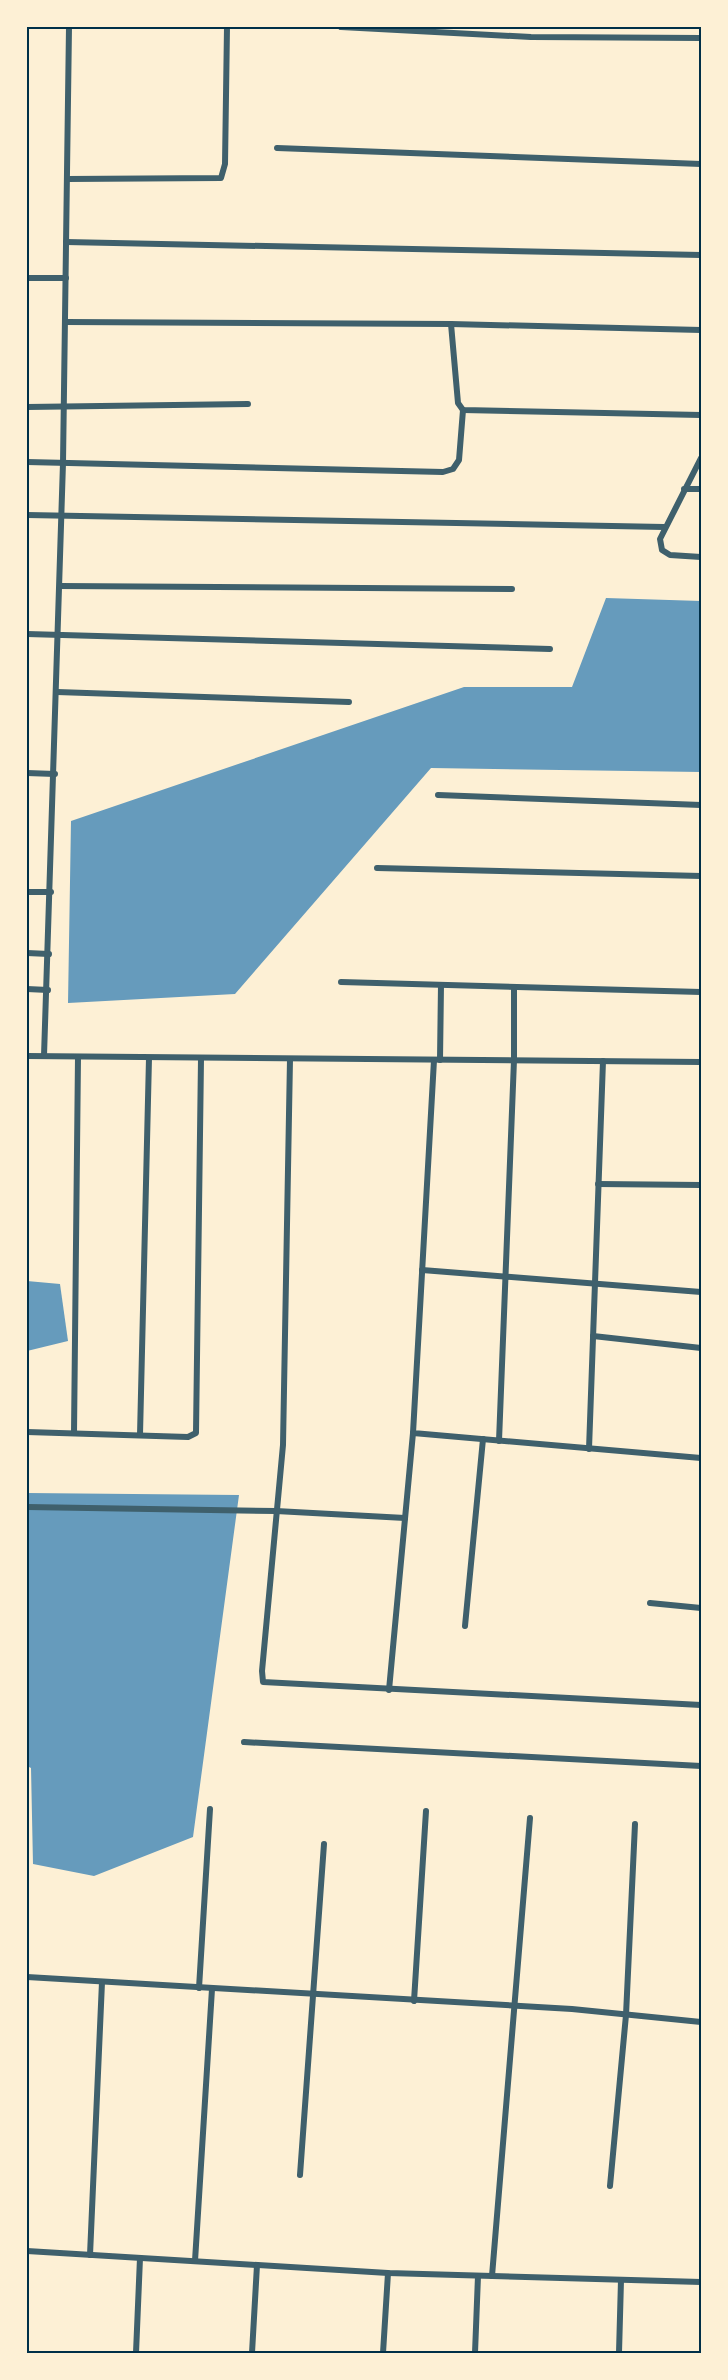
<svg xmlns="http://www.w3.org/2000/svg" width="728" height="2380" viewBox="0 0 728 2380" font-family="'PT Sans',sans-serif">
  <rect width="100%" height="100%" fill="#fdf0d5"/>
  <g fill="#669bbc">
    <polygon points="606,598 701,601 701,772 431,768 235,994 68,1003 71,821 464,687 572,687"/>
    <polygon points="27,1281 60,1284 68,1341 27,1351"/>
    <polygon points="27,1493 239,1495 193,1837 94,1876 33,1864 31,1768 27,1766"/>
  </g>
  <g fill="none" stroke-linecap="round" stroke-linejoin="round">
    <g stroke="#3f606c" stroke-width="6">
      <polyline points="341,27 531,37 701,38"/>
      <polyline points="277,148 701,164"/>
      <polyline points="67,179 221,178 225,164 227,27"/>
      <polyline points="66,242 701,255"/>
      <polyline points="27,278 66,278"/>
      <polyline points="66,322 451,324 701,330"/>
      <polyline points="451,324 458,403 463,410 701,415"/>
      <polyline points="27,407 248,404"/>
      <polyline points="701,458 660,539 662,550 670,555 701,557"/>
      <polyline points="27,462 443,472 453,469 459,460 463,410"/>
      <polyline points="684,489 701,489"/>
      <polyline points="27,515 664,527"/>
      <polyline points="60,586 512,589"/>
      <polyline points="27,634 550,649"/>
      <polyline points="57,692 349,702"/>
      <polyline points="27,773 55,774"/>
      <polyline points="438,795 701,805"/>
      <polyline points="377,868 701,876"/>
      <polyline points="27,892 51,892"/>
      <polyline points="27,953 49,954"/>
      <polyline points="341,982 701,992"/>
      <polyline points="27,989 48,990"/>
      <polyline points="27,1056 701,1062"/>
      <polyline points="44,1056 63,463 69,27"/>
      <polyline points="290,1059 283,1445 262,1671 263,1682 701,1705"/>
      <polyline points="434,1060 413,1433 701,1458"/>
      <polyline points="440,1060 441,985"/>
      <polyline points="598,1184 701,1185"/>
      <polyline points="422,1270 701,1292"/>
      <polyline points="593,1336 701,1348"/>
      <polyline points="27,1432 188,1437 196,1433 201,1059"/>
      <polyline points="74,1433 78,1057"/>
      <polyline points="140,1435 149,1058"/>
      <polyline points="499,1441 514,1060 514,987"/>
      <polyline points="589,1449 603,1061"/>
      <polyline points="27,1507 276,1511 405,1518"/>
      <polyline points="650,1603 701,1608"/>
      <polyline points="465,1626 483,1439"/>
      <polyline points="389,1690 413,1433"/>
      <polyline points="244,1742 701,1766"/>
      <polyline points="27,1977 572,2009 701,2022"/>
      <polyline points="199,1988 210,1809"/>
      <polyline points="414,2001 426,1811"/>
      <polyline points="300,2175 324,1844"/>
      <polyline points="610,2186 626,2015 635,1824"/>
      <polyline points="27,2251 388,2273 701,2282"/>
      <polyline points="90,2255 102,1982"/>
      <polyline points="195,2261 212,1989"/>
      <polyline points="492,2276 530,1818"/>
      <polyline points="136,2353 140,2258"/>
      <polyline points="252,2353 257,2265"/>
      <polyline points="383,2353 388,2273"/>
      <polyline points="475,2353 478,2276"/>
      <polyline points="619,2353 621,2280"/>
    </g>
  </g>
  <rect width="728" height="2380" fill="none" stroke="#fdf0d5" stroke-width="57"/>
  <rect x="28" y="28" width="672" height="2324" fill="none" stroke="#003049" stroke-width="2"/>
</svg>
